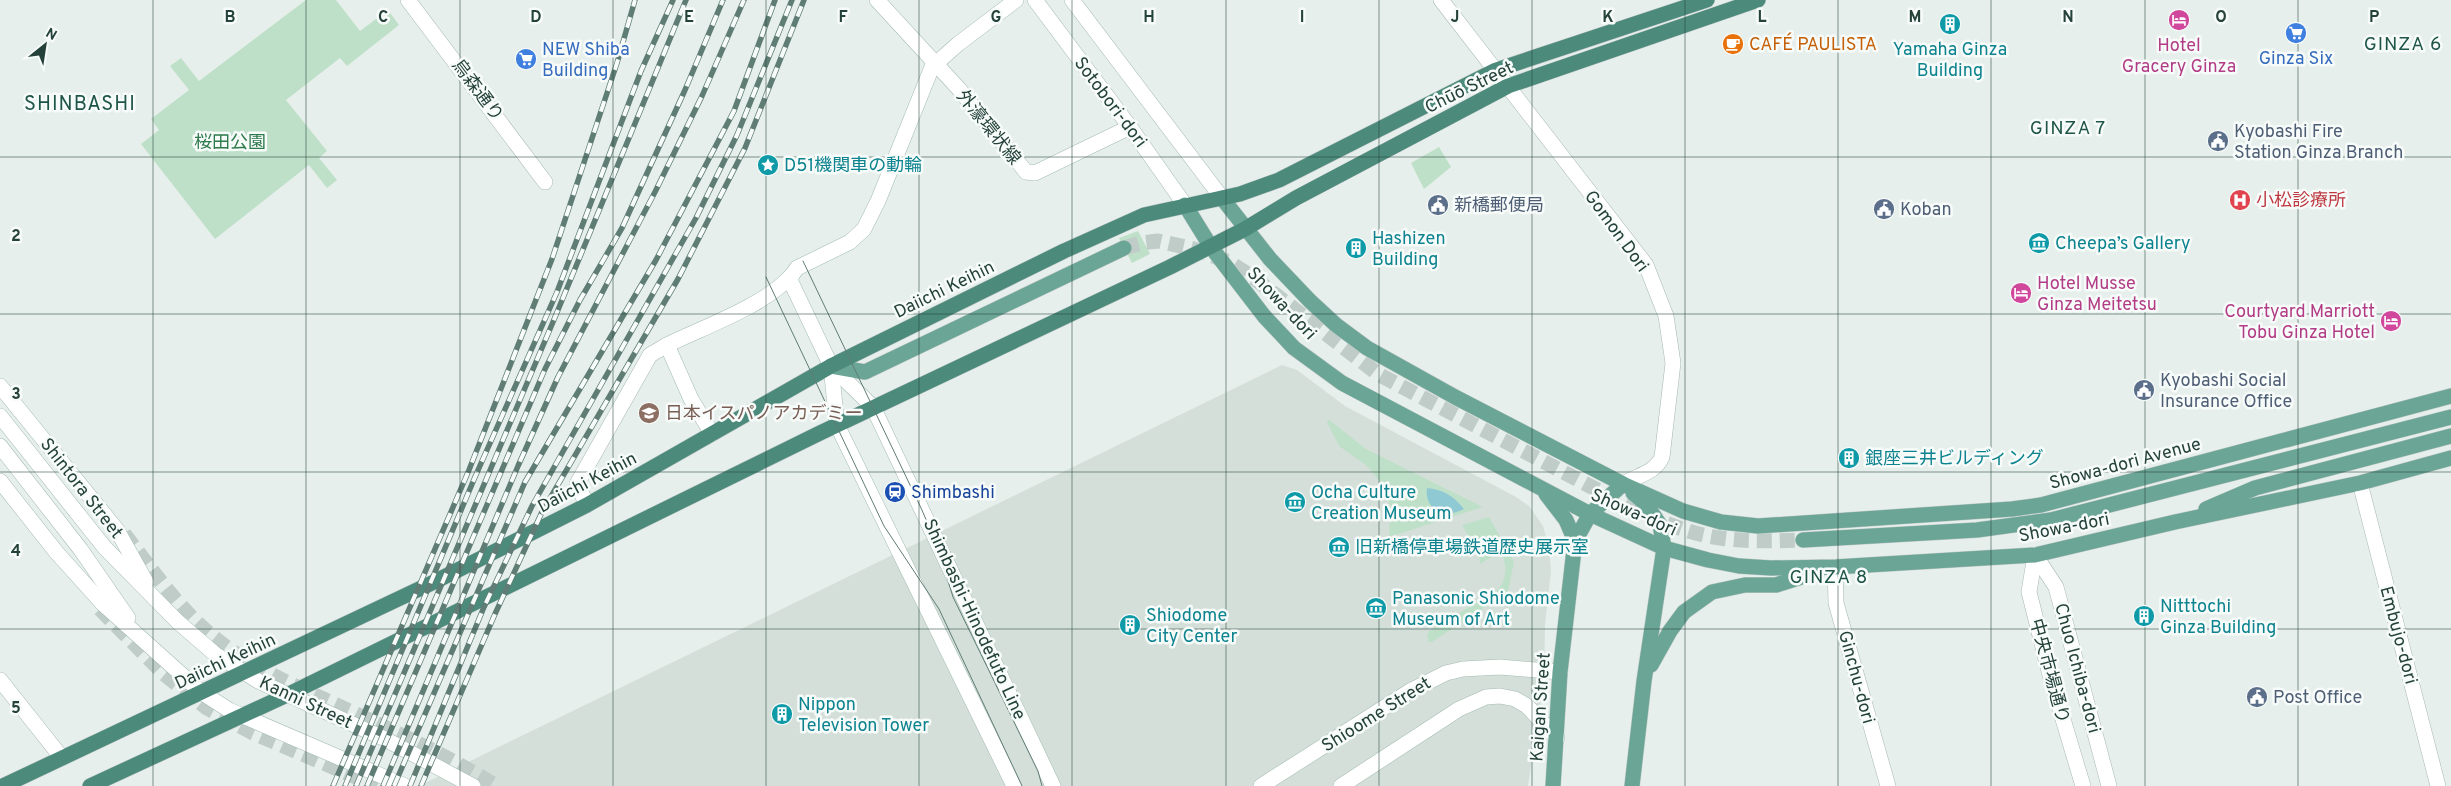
<svg xmlns="http://www.w3.org/2000/svg" width="2451" height="786" viewBox="0 0 2451 786" font-family="Overpass,'Noto Sans JP',sans-serif">
  <rect width="100%" height="100%" fill="#e6efeb"/>
  <polygon fill="#d4dfda" points="1282,365 1297,370 1345,406 1516,497 1529,506 1543,526 1549,548 1551,571 1545,625 1544,679 1528,786 419,786"/>
  <g fill="#bfe0c8">
    <polygon points="306,0 336,0 360,31 388,10 399,25 347,66 340,58 286,100 327,151 319,158 337,180 327,188 309,165 215,239 141,144 159,130 151,119 189,90 170,66 181,58 199,81"/>
    <polygon points="1439,147 1451,167 1424,189 1411,163"/>
    <polygon points="1138,231 1150,254 1132,263 1119,238"/>
    <polygon points="1328,419 1366,449 1483,507 1389,537 1390,506 1382,484 1367,466 1339,446 1327,422"/>
    <path d="M1489,517L1514,562L1508,592L1432,642H1429L1427,636L1429,631L1496,591C1508,581 1507,565 1501,551L1480,564L1479,554L1462,525Z"/>
  </g>
  <path fill="#8ec9d4" d="M1427,488C1442,489 1454,496 1464,509C1446,519 1424,511 1427,488Z"/>
  <g fill="none" stroke-linecap="round" stroke-linejoin="round">
    <g stroke="#bfccc8" stroke-width="15" stroke-dasharray="15 8" stroke-linecap="butt">
      <path d="M124,534C151,568 177,607 211,635C246,665 288,683 330,702C386,728 443,753 496,786"/>
      <polyline points="100,609 164,674 207,708 251,732 377,786"/>
    </g>
    <path stroke="#bfccc8" stroke-width="15" stroke-dasharray="15 8" stroke-linecap="butt" d="M1124,248L1141,243L1158,241L1194,249L1229,262L1254,278L1378,374L1620,502C1650,516 1681,532 1714,537C1743,542 1773,541 1803,540"/>
    <g stroke="#a8b8b2" stroke-width="16">
      <g id="tertiary">
        <polyline points="408,0 545,182"/>
        <path d="M1441,0L1646,265L1666,316L1673,363L1662,457C1655,473 1638,475 1623,484"/>
        <polyline points="2360,483 2438,786"/>
        <polyline points="587,505 577,484 650,355 667,345"/>
        <polyline points="2035,555 2056,587 2109,786"/>
        <polyline points="2035,555 2029,592 2051,679 2083,786"/>
        <polyline points="1835,567 1836,603 1888,786"/>
        <polyline points="0,680 62,758"/>
      </g>
    </g>
    <g stroke="#a4bbb3" stroke-width="16">
      <g id="secondary">
        <polyline points="877,0 959,89 1026,172 1035,173 1130,127"/>
        <polyline points="1016,0 958,44 932,67 878,201 864,229 850,242 797,268 792,275 790,280 831,366 873,407 1053,786"/>
        <polyline points="1035,0 1130,127 1185,205"/>
        <polyline points="1072,0 1222,198"/>
        <polyline points="831,366 837,425 1014,786"/>
        <polyline points="0,386 117,530 146,582"/>
        <polyline points="0,416 105,548 178,622 215,654 258,681 383,738 473,786"/>
        <path d="M712,434L691,399L667,345C706,326 764,306 792,275"/>
        <polyline points="0,446 81,550 128,618"/>
        <polyline points="0,481 57,553 103,604 201,692 229,710 405,786"/>
        <polyline points="1261,786 1410,691 1446,673 1463,669 1500,667 1560,672"/>
        <polyline points="1341,786 1459,709 1486,697 1500,696 1515,699 1527,706 1557,738"/>
      </g>
    </g>
    <g stroke="#c2cac8" stroke-width="16">
      <g id="primary">
        <polyline points="1222,198 1270,259 1310,301 1336,325 1367,348 1455,397 1623,484 1683,511 1721,522 1758,526 2012,509 2041,505 2451,396"/>
        <polyline points="1185,205 1211,247 1264,316 1294,348 1342,383 1590,514 1664,548 1708,560 1739,566 1771,568 1835,567 2035,555 2175,522 2360,483 2451,458"/>
        <polyline points="831,366 865,372 1124,248"/>
        <polyline points="1546,494 1566,520 1575,541"/>
        <polyline points="2206,509 2255,488 2451,436"/>
        <polyline points="1803,540 1977,530 2051,520 2451,417"/>
        <polyline points="1651,665 1670,631 1684,612 1712,592 1745,585 1776,585 1817,572"/>
        <polyline points="1553,786 1560,672 1575,541 1590,514 1623,484"/>
        <polyline points="1632,786 1644,681 1664,548 1660,525 1646,504 1633,493"/>
      </g>
    </g>
    <g stroke="#c2cac8" stroke-width="16">
      <g id="trunk">
        <polyline points="3,786 434,582 587,505 831,366 1064,251 1144,215 1240,194 1279,180 1496,70 1707,0"/>
        <polyline points="90,786 287,695 820,433 1170,267 1245,229 1296,198 1508,86 1758,0"/>
      </g>
    </g>
    <use href="#tertiary" stroke="#fff" stroke-width="15"/>
    <use href="#secondary" stroke="#fff" stroke-width="15"/>
    <use href="#primary" stroke="#6aa596" stroke-width="15"/>
    <use href="#trunk" stroke="#4c8a7c" stroke-width="15"/>
    <g stroke="#5f7d75" stroke-width="1">
      <polyline points="803,261 921,508 936,542 953,597 1038,771 1042,786"/>
      <polyline points="766,277 884,526 939,609 1022,786"/>
    </g>
    <g stroke="#5f7d75" stroke-width="5.5">
      <g id="rail">
        <polyline points="333,786 469,470 552,259 617,63 635,0"/>
        <polyline points="345,786 475,477 557,292 641,71 673,0"/>
        <polyline points="356,786 553,322 686,0"/>
        <polyline points="367,786 545,369 580,300 622,228 685,90 723,0"/>
        <polyline points="383,786 518,466 558,377 655,192 702,96 744,0"/>
        <polyline points="394,786 525,482 656,260 734,111 775,0"/>
        <polyline points="410,786 484,607 532,506 696,218 737,135 792,0"/>
        <polyline points="421,786 495,614 542,512 678,279 745,148 804,0"/>
      </g>
    </g>
    <use href="#rail" stroke="#f7fbf9" stroke-width="4" stroke-dasharray="11" stroke-linecap="butt"/>
  </g>
  <path fill="none" stroke="#24423a" stroke-width="1" stroke-opacity="0.55" d="M153,0V786M306,0V786M460,0V786M613,0V786M766,0V786M919,0V786M1072,0V786M1226,0V786M1379,0V786M1532,0V786M1685,0V786M1838,0V786M1991,0V786M2145,0V786M2298,0V786M0,157H2451M0,314H2451M0,472H2451M0,629H2451"/>
  <defs>
    <g id="hotel-disc" transform="scale(1.125)"><circle r="9.5" fill="#d1479c" stroke="#f7fbf9"/><path d="M-6-4.5h1.5V1H6V5H4.5V3h-9V5H-6ZM-4 0a1.8 1.8 0 1 1 3.6 0ZM.5 0V-2.5h3Q6-2.5 6 0Z" fill="#fff"/></g>
    <g id="building-disc" transform="scale(1.125)"><circle r="9.5" fill="#0f9aa8" stroke="#f7fbf9"/><path d="M-4-6H4V6H1V3H-1V6H-4ZM-2.5-4.3h1.7v1.8h-1.7ZM.8-4.3h1.7v1.8H.8ZM-2.5-1h1.7V.8h-1.7ZM.8-1h1.7V.8H.8Z" fill="#fff"/></g>
    <g id="supermarket-disc" transform="scale(1.125)"><circle r="9.5" fill="#3f7fe0" stroke="#f7fbf9"/><path d="M-6-5.5h2.5l.6 2H6L4.5 2H-2.5L-4.4-4H-6ZM-1.5 3.2a1.3 1.3 0 1 0 .1 0ZM3 3.2a1.3 1.3 0 1 0 .1 0Z" fill="#fff"/></g>
    <g id="cafe-disc" transform="scale(1.125)"><circle r="9.5" fill="#e8710a" stroke="#f7fbf9"/><path d="M-5.5-4.5H6V0H3Q3 3.5 0 3.5H-2.5Q-5.5 3.5-5.5 0ZM3-3.2v2h1.7v-2ZM-6 4.5H4V6H-6Z" fill="#fff"/></g>
    <g id="civic-disc" transform="scale(1.125)"><circle r="9.5" fill="#5c6f8a" stroke="#f7fbf9"/><path d="M-.6-6.5H3V-4.5H.6V-3L4-1V1h2V6H-6V1h2V-1L-.6-3ZM-1.2 2.5V6h2.4V2.5Z" fill="#fff"/></g>
    <g id="sight-disc" transform="scale(1.125)"><circle r="9.5" fill="#0f9aa8" stroke="#f7fbf9"/><path d="M0-6L1.8-2.2L6-1.7L2.9 1.2L3.7 5.4L0 3.3L-3.7 5.4L-2.9 1.2L-6-1.7L-1.8-2.2Z" fill="#fff"/></g>
    <g id="hospital-disc" transform="scale(1.125)"><circle r="9.5" fill="#e0444e" stroke="#f7fbf9"/><path d="M-5-5h3v3.5h4V-5h3V5h-3V1.5h-4V5h-3Z" fill="#fff"/></g>
    <g id="museum-disc" transform="scale(1.125)"><circle r="9.5" fill="#0f9aa8" stroke="#f7fbf9"/><path d="M0-6L6-3V-2H-6V-3ZM-5-1h2V3h-2ZM-1-1h2V3h-2ZM3-1h2V3H3ZM-6 4H6V6H-6Z" fill="#fff"/></g>
    <g id="school-disc" transform="scale(1.125)"><circle r="9.5" fill="#8d6e63" stroke="#f7fbf9"/><path d="M0-5L7-2L0 1L-7-2ZM-4 1L0 2.5L4 1V4Q0 6-4 4Z" fill="#fff"/></g>
    <g id="station-disc" transform="scale(1.125)"><circle r="9.5" fill="#1a4fb4" stroke="#f7fbf9"/><path d="M-3-6H3Q5-6 5-4V2Q5 4 3 4L4.5 6H3L1.5 4h-3L-3 6H-4.5L-3 4Q-5 4-5 2V-4Q-5-6-3-6ZM-3.5-4v3h7v-3ZM-3.5 1v1.5H-2V1ZM2 1v1.5H3.5V1Z" fill="#fff"/></g>
  </defs>
  <g fill-rule="evenodd">
    <use href="#hotel-disc" x="2179" y="20"/>
    <use href="#building-disc" x="1950" y="24"/>
    <use href="#supermarket-disc" x="2296" y="33"/>
    <use href="#cafe-disc" x="1733" y="44"/>
    <use href="#supermarket-disc" x="526" y="59"/>
    <use href="#civic-disc" x="2218" y="141"/>
    <use href="#sight-disc" x="768" y="165"/>
    <use href="#hospital-disc" x="2240" y="200"/>
    <use href="#civic-disc" x="1438" y="205"/>
    <use href="#civic-disc" x="1884" y="209"/>
    <use href="#museum-disc" x="2039" y="243"/>
    <use href="#building-disc" x="1356" y="248"/>
    <use href="#hotel-disc" x="2021" y="293"/>
    <use href="#hotel-disc" x="2391" y="321"/>
    <use href="#civic-disc" x="2144" y="390"/>
    <use href="#school-disc" x="649" y="413"/>
    <use href="#building-disc" x="1849" y="458"/>
    <use href="#station-disc" x="895" y="492"/>
    <use href="#museum-disc" x="1295" y="502"/>
    <use href="#museum-disc" x="1339" y="547"/>
    <use href="#museum-disc" x="1376" y="608"/>
    <use href="#building-disc" x="2144" y="616"/>
    <use href="#building-disc" x="1130" y="625"/>
    <use href="#civic-disc" x="2257" y="697"/>
    <use href="#building-disc" x="782" y="714"/>
  </g>
  <g text-anchor="middle" stroke-width="5" stroke-linejoin="round" paint-order="stroke">
    <g font-size="18" fill="#c56008" stroke="#f7fbf9" text-anchor="start">
      <text x="1749" y="50">CAFÉ PAULISTA</text>
    </g>
    <g font-size="18" fill="#b23c85" stroke="#f7fbf9">
      <text x="2179" y="51">Hotel<tspan x="2179" dy="21">Gracery Ginza</tspan></text>
      <text x="2037" y="289" text-anchor="start">Hotel Musse<tspan x="2037" dy="21">Ginza Meitetsu</tspan></text>
      <text x="2375" y="317" text-anchor="end">Courtyard Marriott<tspan x="2375" dy="21">Tobu Ginza Hotel</tspan></text>
    </g>
    <g font-size="18" fill="#366cbe" stroke="#f7fbf9" text-anchor="start">
      <text x="542" y="55">NEW Shiba<tspan x="542" dy="21">Building</tspan></text>
      <text x="2296" y="64" text-anchor="middle">Ginza Six</text>
    </g>
    <g font-size="18" fill="#0d838f" stroke="#f7fbf9" text-anchor="start">
      <text x="1950" y="55" text-anchor="middle">Yamaha Ginza<tspan x="1950" dy="21">Building</tspan></text>
      <text x="784" y="171">D51機関車の動輪</text>
      <text x="1372" y="244">Hashizen<tspan x="1372" dy="21">Building</tspan></text>
      <text x="2055" y="249">Cheepa’s Gallery</text>
      <text x="1865" y="464">銀座三井ビルディング</text>
      <text x="1311" y="498">Ocha Culture<tspan x="1311" dy="21">Creation Museum</tspan></text>
      <text x="1355" y="553">旧新橋停車場鉄道歴史展示室</text>
      <text x="1392" y="604">Panasonic Shiodome<tspan x="1392" dy="21">Museum of Art</tspan></text>
      <text x="2160" y="612">Nitttochi<tspan x="2160" dy="21">Ginza Building</tspan></text>
      <text x="1146" y="621">Shiodome<tspan x="1146" dy="21">City Center</tspan></text>
      <text x="798" y="710">Nippon<tspan x="798" dy="21">Television Tower</tspan></text>
    </g>
    <g font-size="18" fill="#24423a" stroke="#f7fbf9">
      <text transform="translate(1469 87) rotate(-26)" y="6">Chūō Street</text>
      <text transform="translate(478 90) rotate(53)" y="6">烏森通り</text>
      <text transform="translate(1111 102) rotate(53)" y="6">Sotobori-dori</text>
      <text transform="translate(989 127) rotate(51)" y="6">外濠環状線</text>
      <text transform="translate(1617 231) rotate(54)" y="6">Gomon Dori</text>
      <text transform="translate(944 289) rotate(-26)" y="6">Daiichi Keihin</text>
      <text transform="translate(1282 303) rotate(47)" y="6">Showa-dori</text>
      <text transform="translate(2125 463) rotate(-15)" y="6">Showa-dori Avenue</text>
      <text transform="translate(587 482) rotate(-28)" y="6">Daiichi Keihin</text>
      <text transform="translate(82 488) rotate(52)" y="6">Shintora Street</text>
      <text transform="translate(1634 512) rotate(24)" y="6">Showa-dori</text>
      <text transform="translate(2064 527) rotate(-11)" y="6">Showa-dori</text>
      <text transform="translate(975 619) rotate(65)" y="6">Shimbashi-Hinodefuto Line</text>
      <text transform="translate(2399 635) rotate(75)" y="6">Embujo-dori</text>
      <text transform="translate(225 661) rotate(-25)" y="6">Daiichi Keihin</text>
      <text transform="translate(2078 668) rotate(75)" y="6">Chuo Ichiba-dori</text>
      <text transform="translate(2050 671) rotate(75)" y="6">中央市場通り</text>
      <text transform="translate(1857 677) rotate(75)" y="6">Ginchu-dori</text>
      <text transform="translate(306 702) rotate(25)" y="6">Kanni Street</text>
      <text transform="translate(1540 707) rotate(-86)" y="6">Kaigan Street</text>
      <text transform="translate(1376 714) rotate(-32)" y="6">Shioome Street</text>
    </g>
    <g font-size="18" fill="#4e5e75" stroke="#f7fbf9" text-anchor="start">
      <text x="2234" y="137">Kyobashi Fire<tspan x="2234" dy="21">Station Ginza Branch</tspan></text>
      <text x="1454" y="211">新橋郵便局</text>
      <text x="1900" y="215">Koban</text>
      <text x="2160" y="386">Kyobashi Social<tspan x="2160" dy="21">Insurance Office</tspan></text>
      <text x="2273" y="703">Post Office</text>
    </g>
    <g font-size="18" fill="#2d7a4b" stroke="#f7fbf9">
      <text x="230" y="148">桜田公園</text>
    </g>
    <g font-size="18" fill="#be3a42" stroke="#f7fbf9" text-anchor="start">
      <text x="2256" y="206">小松診療所</text>
    </g>
    <g font-size="18" fill="#785e54" stroke="#f7fbf9" text-anchor="start">
      <text x="665" y="419">日本イスパノアカデミー</text>
    </g>
    <g font-size="18" fill="#164399" stroke="#f7fbf9" text-anchor="start">
      <text x="911" y="498">Shimbashi</text>
    </g>
    <g font-size="19" letter-spacing="1" fill="#1f5548" stroke="#f7fbf9">
      <text x="2403" y="50">GINZA 6</text>
      <text x="2068" y="134">GINZA 7</text>
      <text x="1829" y="583">GINZA 8</text>
    </g>
    <g font-size="20" letter-spacing="1" fill="#1f5548" stroke="#f7fbf9">
      <text x="80" y="110">SHINBASHI</text>
    </g>
  </g>
  <g font-size="16" text-anchor="middle" font-weight="bold" fill="#24423a" stroke="#f7fbf9" stroke-width="5" stroke-linejoin="round" paint-order="stroke">
    <text x="230" y="22">B</text>
    <text x="383" y="22">C</text>
    <text x="536" y="22">D</text>
    <text x="689" y="22">E</text>
    <text x="843" y="22">F</text>
    <text x="996" y="22">G</text>
    <text x="1149" y="22">H</text>
    <text x="1302" y="22">I</text>
    <text x="1455" y="22">J</text>
    <text x="1608" y="22">K</text>
    <text x="1762" y="22">L</text>
    <text x="1915" y="22">M</text>
    <text x="2068" y="22">N</text>
    <text x="2221" y="22">O</text>
    <text x="2374" y="22">P</text>
    <text x="16" y="241">2</text>
    <text x="16" y="399">3</text>
    <text x="16" y="556">4</text>
    <text x="16" y="713">5</text>
  </g>
  <g transform="translate(45 45) rotate(30)" stroke="#f7fbf9" stroke-width="4" paint-order="stroke">
  <path d="M0-4L9 19L0 12L-9 19Z" fill="#24423a"/>
  <text y="-8" font-size="14" font-weight="bold" text-anchor="middle" fill="#24423a">N</text>
  </g>
</svg>
